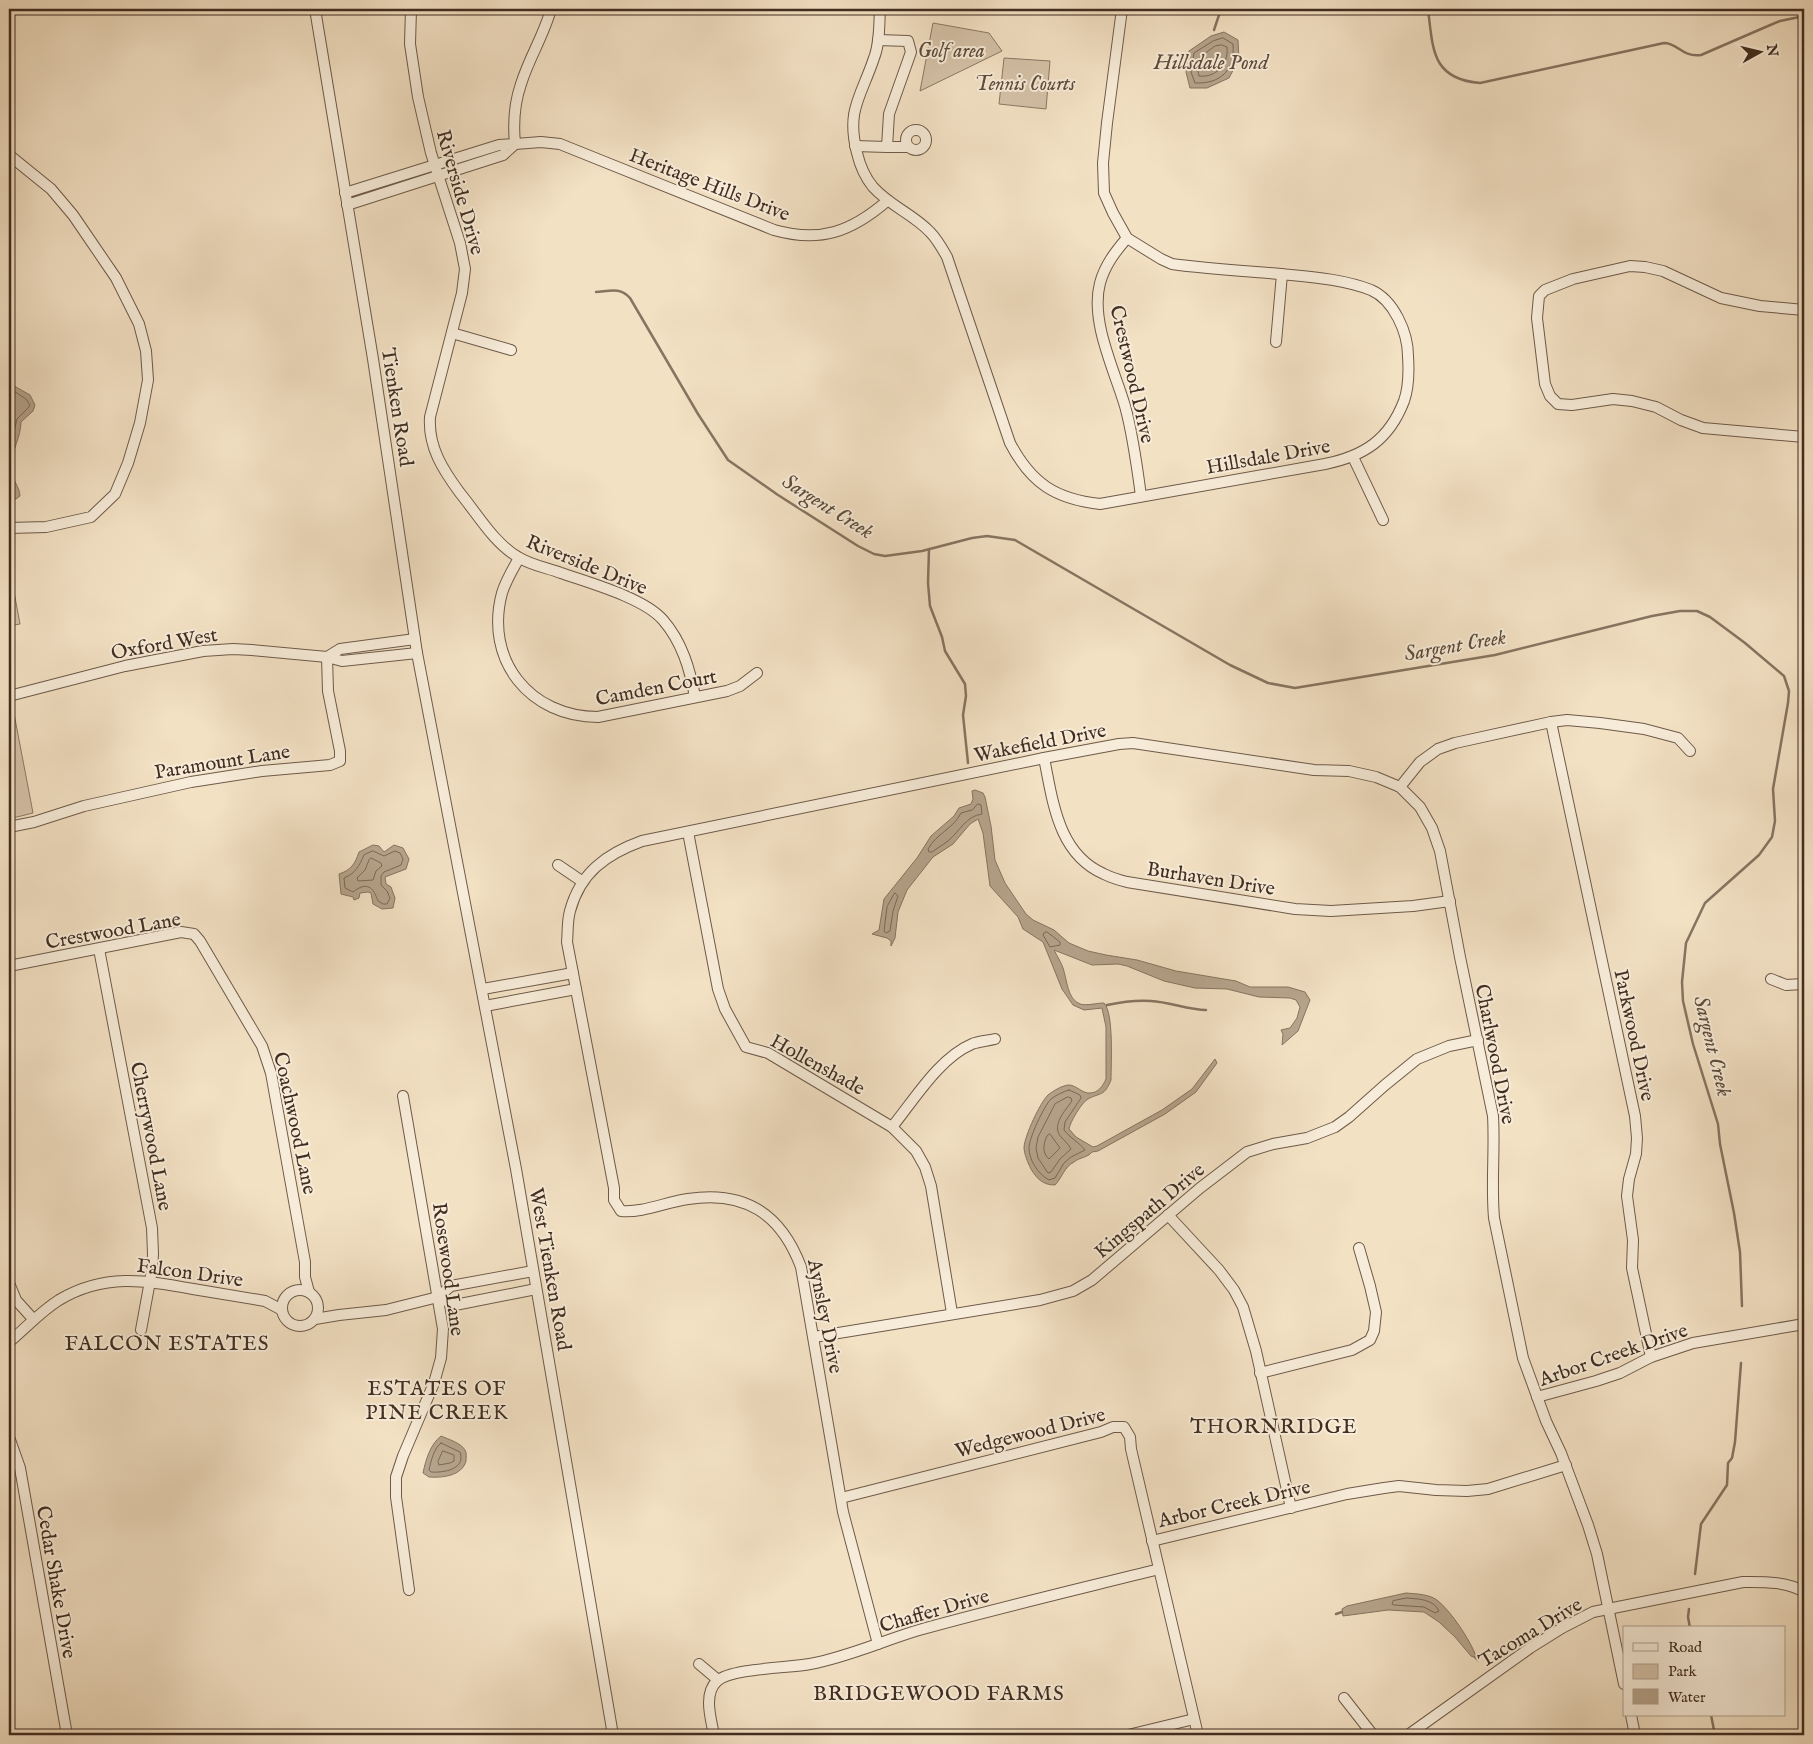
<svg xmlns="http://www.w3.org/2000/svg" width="1813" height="1744" viewBox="0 0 1813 1744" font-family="'IM FELL English',serif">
  <rect width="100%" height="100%" fill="#f3e1c4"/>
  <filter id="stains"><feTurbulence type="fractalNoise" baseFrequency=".004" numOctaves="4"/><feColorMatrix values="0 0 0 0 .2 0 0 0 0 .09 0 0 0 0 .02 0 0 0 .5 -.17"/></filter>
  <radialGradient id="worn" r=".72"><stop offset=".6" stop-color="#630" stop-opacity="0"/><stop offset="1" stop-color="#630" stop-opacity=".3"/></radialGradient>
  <g fill="#d5c2a8" stroke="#8b7864">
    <polygon points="933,23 989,33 1002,51 920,91"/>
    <polygon points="1004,58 1050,61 1046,109 999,104"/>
    <polygon points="9,565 20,624 9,626"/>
    <polygon points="12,703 33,813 9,819 9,704"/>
  </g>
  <g fill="#b6a48c" stroke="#877461">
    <polygon points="1224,32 1238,40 1239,59 1229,78 1207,88 1190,88 1186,72 1189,51 1211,36"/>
    <path d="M9,383L30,395L35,405L33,411L21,422C21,436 12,451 11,465C10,479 20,486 20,496L16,499H9Z"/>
    <path d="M975,790L983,793L985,797L991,826L995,860L1005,883L1026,914L1033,920L1054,930L1069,943L1088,951L1106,955L1137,960L1176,971L1236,981L1250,987H1288L1305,992L1310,1000L1298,1031L1282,1045L1283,1034L1281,1030L1290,1028L1297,1018L1300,1007L1296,1000L1290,998L1259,997L1227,989L1195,988L1164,981L1127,966L1118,964L1092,965L1054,950C1057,956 1061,962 1063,968C1067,979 1067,999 1080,1004C1087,1006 1097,1003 1104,1003C1114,1013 1111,1064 1111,1080C1104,1097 1101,1092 1088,1099C1082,1102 1070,1122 1069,1129L1076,1137L1093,1147L1097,1146L1162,1110L1192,1089L1215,1059L1217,1063L1196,1092L1165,1114L1098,1151L1092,1152C1087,1158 1080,1157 1074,1162C1064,1167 1062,1178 1055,1185C1043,1185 1037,1179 1031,1169C1028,1163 1024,1154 1024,1147C1025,1135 1040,1103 1048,1095C1053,1091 1063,1085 1069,1085C1076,1085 1083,1094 1090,1093C1098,1093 1103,1086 1106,1079V1027L1102,1008L1084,1010L1073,1005L1062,989L1043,942L1023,929L1018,917L990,886L983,833L978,819L970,824L953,844L933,857L907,890L898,912L895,938L891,946V941L887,938L872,934L879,930L884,899L917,858L931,836L954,816L959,808L971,804L973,799L972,791Z"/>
    <path d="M373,845L379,846L384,852L394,845L403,848L409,859L406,869L385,877L386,884L391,887L395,898L393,908L382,909L373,904L371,893L368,892L360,893L359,898L354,900L353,897L341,894L339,874C351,870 355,864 359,852Z"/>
    <path d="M441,1436C448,1439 461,1443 465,1450C467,1453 466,1458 466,1461C462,1476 442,1478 429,1477L423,1473C426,1459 430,1445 441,1436Z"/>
    <path d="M1406,1593C1417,1594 1428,1594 1437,1600C1451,1611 1470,1640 1476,1656L1473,1657L1471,1656L1455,1637L1439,1622L1424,1612L1388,1610L1343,1616L1342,1609L1347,1606Z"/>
  </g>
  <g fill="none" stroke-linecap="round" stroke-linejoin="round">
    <g stroke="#7c6856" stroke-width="1">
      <path d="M1223,38L1233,44C1235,70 1221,84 1195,83L1191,72L1194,53L1213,41Z"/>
      <path d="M1222,45L1227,47C1229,64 1216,78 1199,76L1198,71L1200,57L1215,46Z"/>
      <polyline points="9,388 26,399 30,405 28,408 17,419 9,452"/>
      <path d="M978,804L981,805L982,814C966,816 960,831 948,841C943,845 937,848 932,852H929L928,849C936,834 954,828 961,813L972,810Z"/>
      <path d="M373,851L384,856L395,851L400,853L403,859L401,865L384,872L381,876V885L387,891L390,898L387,904H383L378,901C373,887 367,881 353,892L345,888L344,878C356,873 359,866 364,855Z"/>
      <polygon points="371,858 381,863 382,866 376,871 373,880 358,881 357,878 365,870 369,860"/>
      <polygon points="895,893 898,896 893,911 890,931 886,933 884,931 887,907"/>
      <polygon points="1047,932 1060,942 1060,945 1050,947 1043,935 1044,933"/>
      <path d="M1069,1090L1080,1095L1081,1098L1065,1122L1064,1130C1070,1138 1080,1143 1085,1150L1071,1157L1064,1163L1055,1178L1049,1180C1038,1174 1029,1160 1029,1148C1029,1138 1044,1106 1051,1099C1056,1095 1063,1092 1069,1090Z"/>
      <path d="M1068,1097L1071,1098L1072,1101C1065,1111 1051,1125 1061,1137C1065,1141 1069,1145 1071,1149L1060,1159L1051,1172L1048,1173L1038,1158L1036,1148L1038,1137L1055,1104Z"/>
      <path d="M1050,1134L1060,1148L1049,1159C1042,1153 1043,1144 1047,1136Z"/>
      <path d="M441,1443L460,1452C466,1469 444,1473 431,1472L429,1470C431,1461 434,1448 441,1443Z"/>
      <polygon points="443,1451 454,1455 454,1461 450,1463 439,1465 438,1462"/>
      <path d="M1407,1598C1419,1599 1433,1599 1439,1611L1435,1613L1424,1607L1394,1605L1392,1604L1393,1601Z"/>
    </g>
    <g stroke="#877461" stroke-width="2.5">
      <path d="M1428,9C1433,48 1431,79 1480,83L1664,43C1678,43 1681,57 1701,55L1768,26L1780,21L1804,16"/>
      <polyline points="1214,30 1221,9"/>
      <path d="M596,292C610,291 620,287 630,298L698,414L728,460L778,495L858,546L874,554L885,556L922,551L972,538L987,536L1015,540L1230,665L1268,683L1295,688L1495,655L1652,616L1680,611H1697L1710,617L1745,643L1784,676L1789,691L1788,703L1773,789L1775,821L1772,837L1759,855L1705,903L1686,943L1682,982L1683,1001L1693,1044L1718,1124L1720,1144L1734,1213L1740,1252L1742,1306"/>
      <polyline points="929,549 928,583 930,606 942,637 945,651 965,684 966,696 963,715 968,763"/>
      <path d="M1107,1005C1121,1002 1136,1000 1151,1001C1170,1002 1188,1010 1206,1010"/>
      <polyline points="1695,1574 1701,1524 1727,1485 1728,1463 1732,1458 1735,1442 1741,1363"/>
      <polyline points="1689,1609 1688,1617 1690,1628"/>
      <polyline points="1336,1614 1342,1612"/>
      <polyline points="1475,1657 1478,1660"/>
      <polyline points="1711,1715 1715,1735"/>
    </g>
    <g stroke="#6e5a49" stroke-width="12">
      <g id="minor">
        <polyline points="315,9 373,359 417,653 516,1169 613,1735"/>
        <path d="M411,9L410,44L418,97L431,153L460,243L465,269L462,293L430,417C428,447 443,470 460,493C478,515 494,543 518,557C530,565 548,568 561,573C590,583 644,598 663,620C682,642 690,669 695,697"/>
        <path d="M551,9C544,35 529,58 521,84C514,104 513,123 515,144L541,142L560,144L774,230C820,243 851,232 887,201"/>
        <path d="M880,9C879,25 880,43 874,58C861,97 846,110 857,153C860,166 864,176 873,187C890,206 913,214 930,232C937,239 942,248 947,257L1010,443C1031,483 1055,499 1100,504L1325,464C1364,456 1389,440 1404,401C1409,387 1409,371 1408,356C1408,333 1394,300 1371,290C1343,279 1311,277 1281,274C1245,271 1208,269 1172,264L1161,259L1127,238L1113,213L1104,193L1103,163L1107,123L1122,9"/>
        <circle cx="916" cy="140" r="10"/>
        <polyline points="855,146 887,147 889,114 911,52 908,41 878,40"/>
        <polyline points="887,147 908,147"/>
        <polyline points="9,155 51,189 73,215 116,278 139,324 146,351 148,380 140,423 128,463 115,494 91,517 46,527 9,528"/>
        <polyline points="345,193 499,145 515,144 503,155 347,205"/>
        <path d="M1127,238C1115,252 1105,265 1100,283C1090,321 1114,369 1125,406C1133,435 1137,466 1141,496"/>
        <polyline points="1804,310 1760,306 1721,298 1663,271 1645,267 1630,266 1573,279 1545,290 1539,296 1537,318 1545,384 1550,396 1558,404 1572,405 1613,399 1632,401 1656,407 1681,420 1703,428 1804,437"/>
        <polyline points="452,333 511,350"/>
        <polyline points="1276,342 1282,274"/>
        <polyline points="1353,457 1383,520"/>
        <path d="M519,558C513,569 506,580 502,593C484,660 530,717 598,717L727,691L740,686L757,673"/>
        <polyline points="327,657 340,649 415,639"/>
        <polyline points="9,696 125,666 203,651 233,649 252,650 327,657 342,661 417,653"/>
        <polyline points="1551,722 1635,1116 1637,1138 1636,1154 1629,1179 1627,1196 1633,1240 1632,1268 1651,1357"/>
        <path d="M1044,758C1053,802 1058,854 1104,874C1112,878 1119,880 1127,882L1295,909L1331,911L1413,906L1450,901"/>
        <polyline points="1400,787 1420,762 1438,749 1455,743 1551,722 1567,720 1600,723 1644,729 1678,738 1690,751"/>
        <polyline points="9,827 34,822 84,806 191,782 262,771 330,765 340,761 340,751 328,691 327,657"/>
        <polyline points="688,832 718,989 725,1009 746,1047 768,1053 892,1127 916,1151 925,1167 931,1186 952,1313"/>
        <polyline points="558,865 583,882"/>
        <polyline points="99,949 152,1228 153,1254 152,1270 141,1330"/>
        <polyline points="9,966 181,932 194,934 200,941 262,1046 271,1073 305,1262 305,1277 309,1292"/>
        <polyline points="1771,979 1786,985 1804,984"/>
        <polyline points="483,989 573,973"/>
        <polyline points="485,1006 576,989"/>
        <polyline points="403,1096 443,1329 441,1358 434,1383 403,1456 396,1477 396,1497 409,1590"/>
        <path d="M892,1127C914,1100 939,1058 972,1044C979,1041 987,1041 995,1039"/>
        <polyline points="1804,1131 1804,1132"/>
        <polyline points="1168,1215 1219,1270 1234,1290 1243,1307 1256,1351 1291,1508"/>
        <polyline points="9,1283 16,1300 33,1319"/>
        <circle cx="300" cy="1308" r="18"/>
        <polyline points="438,1297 455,1305 536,1289"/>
        <polyline points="315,1319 339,1315 386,1310 438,1297 451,1286 533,1271"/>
        <polyline points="814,1337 1040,1300 1073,1291 1092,1280 1200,1188 1247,1152 1273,1144 1307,1138 1335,1127 1349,1117 1385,1085 1417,1059 1449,1046 1478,1040"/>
        <path d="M9,1342C26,1328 40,1312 59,1300C104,1273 145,1280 193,1289C217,1293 241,1297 265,1301L282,1310"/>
        <polyline points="1260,1373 1352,1350 1370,1340 1374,1331 1376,1312 1370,1286 1359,1248"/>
        <polyline points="1537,1397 1596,1381 1620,1373 1651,1357 1693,1343 1804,1324"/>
        <polyline points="9,1437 20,1468 67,1735"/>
        <polyline points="841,1498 1101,1432 1113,1427 1124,1427 1130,1437 1131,1449 1198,1735"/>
        <polyline points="1152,1541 1347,1494 1384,1488 1399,1486 1436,1490 1467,1491 1488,1489 1566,1465"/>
        <path d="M878,1644L843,1512L801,1267C781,1214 745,1190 688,1199C666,1202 643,1213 621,1211L614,1200V1188L567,942C568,932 567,921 570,911C580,873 606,854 642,841L1044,758L1119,744L1133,743L1314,770L1349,771L1376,777L1400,787L1420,807L1432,828L1440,851L1460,957L1493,1116C1495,1150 1491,1184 1494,1218L1523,1358L1546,1421L1561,1453L1588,1525L1597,1554L1624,1684"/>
        <polyline points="699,1664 718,1680"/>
        <polyline points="1344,1698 1373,1735"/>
        <polyline points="1631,1715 1635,1735"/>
        <path d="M714,1735C711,1719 703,1694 717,1681C732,1668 790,1668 810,1664C848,1657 882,1641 919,1630C998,1608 1079,1589 1159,1569"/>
        <polyline points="1128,1735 1194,1719"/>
        <path d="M1408,1735L1530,1648L1562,1628L1593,1612L1743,1582C1762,1582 1787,1581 1804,1592"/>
      </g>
    </g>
    <use href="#minor" stroke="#f7ecd9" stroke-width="10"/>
  </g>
  <g text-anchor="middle" stroke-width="4" stroke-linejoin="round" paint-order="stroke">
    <g font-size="20" font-style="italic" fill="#5f4b3b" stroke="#f7ecd9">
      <text x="951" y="57">Golf area</text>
      <text x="1025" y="90">Tennis Courts</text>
    </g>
    <g font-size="20" fill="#412d20" stroke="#f7ecd9">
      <text transform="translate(710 184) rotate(21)" y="7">Heritage Hills Drive</text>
      <text transform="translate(461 192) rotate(74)" y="7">Riverside Drive</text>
      <text transform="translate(1133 374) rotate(77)" y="7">Crestwood Drive</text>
      <text transform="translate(398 407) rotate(81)" y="7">Tienken Road</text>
      <text transform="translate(1268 456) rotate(-10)" y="7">Hillsdale Drive</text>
      <text transform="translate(587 564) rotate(22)" y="7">Riverside Drive</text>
      <text transform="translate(164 643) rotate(-10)" y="7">Oxford West</text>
      <text transform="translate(656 687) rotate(-11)" y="7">Camden Court</text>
      <text transform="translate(1040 742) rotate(-11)" y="7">Wakefield Drive</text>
      <text transform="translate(222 761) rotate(-9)" y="7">Paramount Lane</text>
      <text transform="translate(1211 878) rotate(9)" y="7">Burhaven Drive</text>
      <text transform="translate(113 930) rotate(-10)" y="7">Crestwood Lane</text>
      <text transform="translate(1635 1035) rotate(78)" y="7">Parkwood Drive</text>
      <text transform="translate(1496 1054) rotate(79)" y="7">Charlwood Drive</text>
      <text transform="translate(818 1064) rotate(29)" y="7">Hollenshade</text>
      <text transform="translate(296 1123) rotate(78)" y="7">Coachwood Lane</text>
      <text transform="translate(152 1136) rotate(79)" y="7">Cherrywood Lane</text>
      <text transform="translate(1149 1210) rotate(-40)" y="7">Kingspath Drive</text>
      <text transform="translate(449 1269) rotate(82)" y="7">Rosewood Lane</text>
      <text transform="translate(551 1269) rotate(80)" y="7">West Tienken Road</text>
      <text transform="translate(190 1272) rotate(8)" y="7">Falcon Drive</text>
      <text transform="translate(826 1316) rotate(79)" y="7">Aynsley Drive</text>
      <text transform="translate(1613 1354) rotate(-19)" y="7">Arbor Creek Drive</text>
      <text transform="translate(1030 1432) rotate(-14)" y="7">Wedgewood Drive</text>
      <text transform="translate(1234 1503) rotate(-13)" y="7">Arbor Creek Drive</text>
      <text transform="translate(57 1582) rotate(80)" y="7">Cedar Shake Drive</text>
      <text transform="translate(934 1610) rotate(-16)" y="7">Chaffer Drive</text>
      <text transform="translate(1530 1632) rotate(-31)" y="7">Tacoma Drive</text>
    </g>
    <g font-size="21" font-style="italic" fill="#5e4b3b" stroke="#f7ecd9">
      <text x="1211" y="69">Hillsdale Pond</text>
      <text transform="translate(828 506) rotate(32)" y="7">Sargent Creek</text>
      <text transform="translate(1455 645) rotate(-10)" y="7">Sargent Creek</text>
      <text transform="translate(1713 1046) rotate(76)" y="7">Sargent Creek</text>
    </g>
    <g font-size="21" letter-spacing="1" fill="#412d20" stroke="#f7ecd9">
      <text x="167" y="1350">FALCON ESTATES</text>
      <text x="437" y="1395">ESTATES OF<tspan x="437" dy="24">PINE CREEK</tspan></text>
      <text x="1274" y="1433">THORNRIDGE</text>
      <text x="939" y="1700">BRIDGEWOOD FARMS</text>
    </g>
  </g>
  <rect width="1813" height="1744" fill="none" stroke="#f3e1c4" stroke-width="30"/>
  <rect x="10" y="10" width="1793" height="1724" fill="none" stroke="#412d20" stroke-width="2.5"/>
  <rect x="15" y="15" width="1783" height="1714" fill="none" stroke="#412d20"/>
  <rect x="1623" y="1626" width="162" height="90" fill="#f7ecd9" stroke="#aea08f"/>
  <rect x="1633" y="1643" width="25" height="8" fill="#f7ecd9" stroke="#aea08f"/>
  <text x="1668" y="1652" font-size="15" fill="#412d20">Road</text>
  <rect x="1633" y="1664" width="25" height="15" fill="#d5c2a8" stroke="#aea08f"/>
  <text x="1668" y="1676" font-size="15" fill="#412d20">Park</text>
  <rect x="1633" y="1689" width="25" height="15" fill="#b6a48c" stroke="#aea08f"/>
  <text x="1668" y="1702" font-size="15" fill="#412d20">Water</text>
  <g transform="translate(1760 52) rotate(82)" stroke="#f7ecd9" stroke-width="4" paint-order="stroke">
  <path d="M0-4L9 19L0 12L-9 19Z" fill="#412d20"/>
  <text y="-8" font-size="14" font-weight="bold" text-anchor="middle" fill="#412d20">N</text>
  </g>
  <rect width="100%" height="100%" filter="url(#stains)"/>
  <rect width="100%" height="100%" fill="url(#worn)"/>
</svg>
